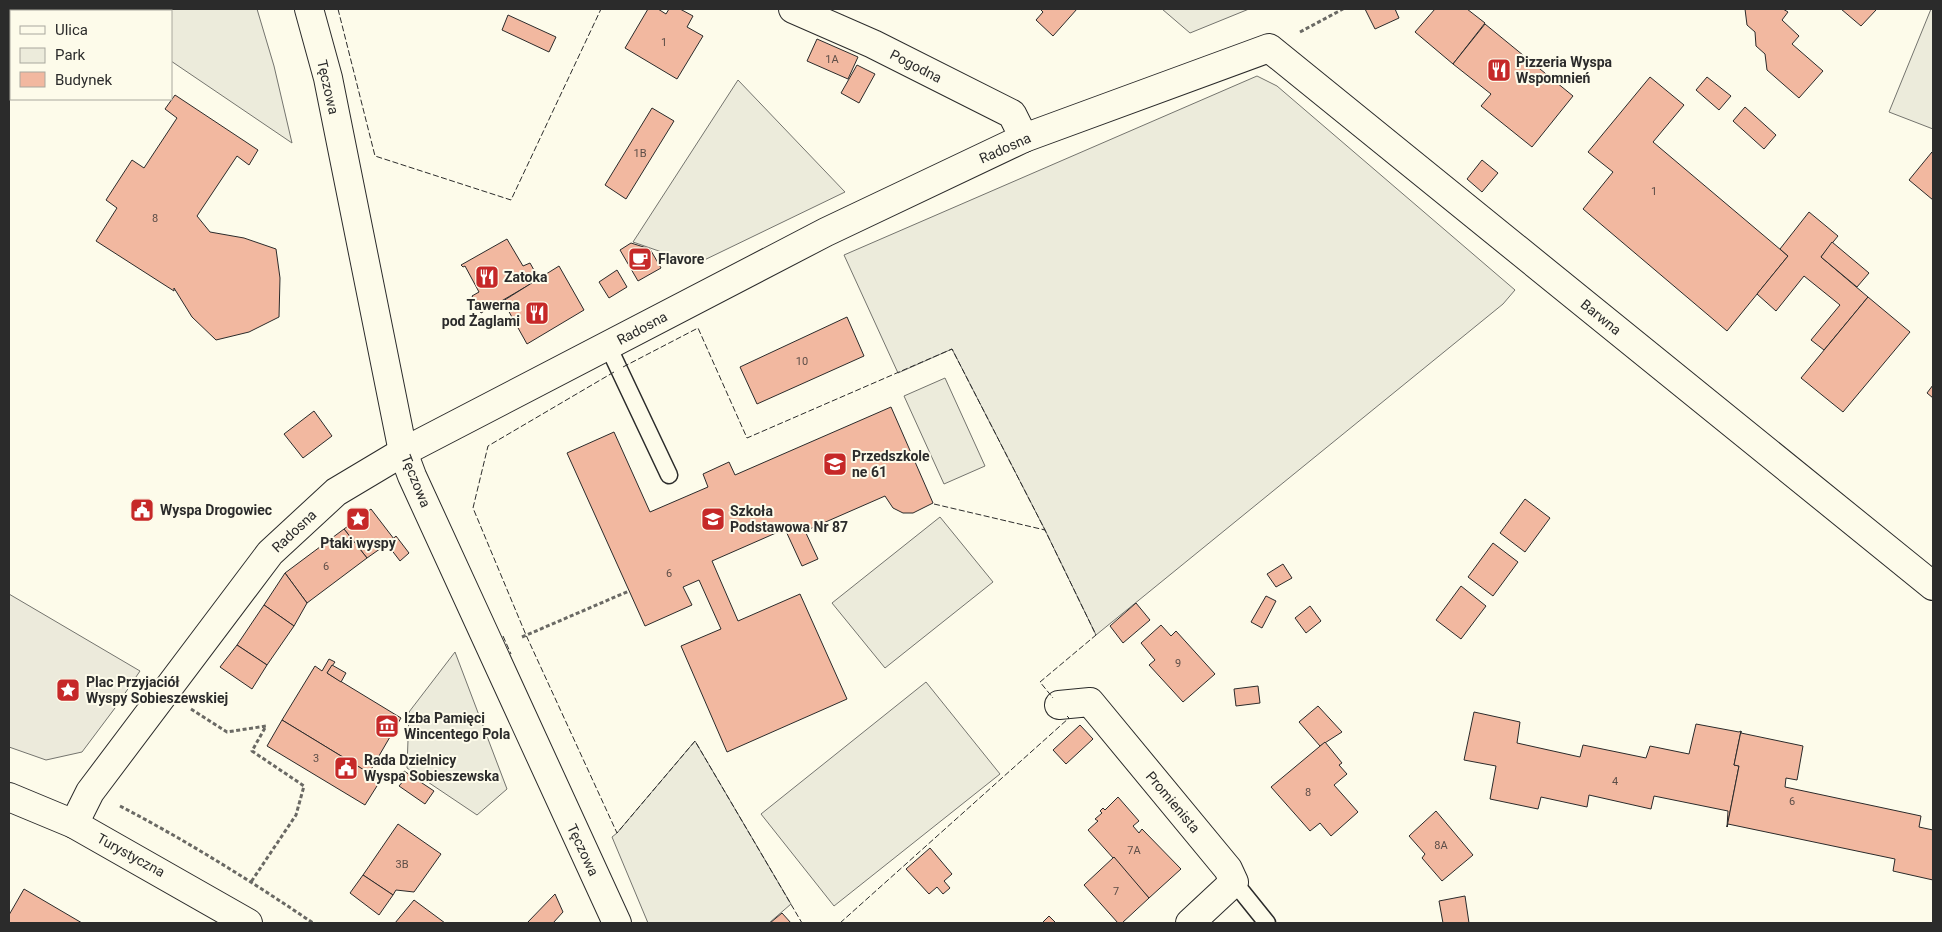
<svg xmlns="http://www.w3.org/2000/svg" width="1942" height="932" viewBox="0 0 1942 932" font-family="Roboto,sans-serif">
  <rect width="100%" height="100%" fill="#fdfbea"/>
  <g fill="#ecebdb" stroke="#74746e">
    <polygon points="9,9 257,9 274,66 292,143 171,61 171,11 11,11 11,60 9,60"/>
    <polygon points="1162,9 1249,9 1190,33"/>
    <polygon points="1931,9 1933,9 1933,129 1889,112"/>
    <polygon points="1257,76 1277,86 1515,290 1503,304 1096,635 1045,530 952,349 898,373 844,255"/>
    <polygon points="738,80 845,192 696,264 633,242"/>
    <polygon points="945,378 985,466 944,484 904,396"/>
    <polygon points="940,517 993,582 885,668 832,603"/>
    <polygon points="455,652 507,789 477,815 407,768 409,712"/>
    <polygon points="926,682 1000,774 834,906 761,814"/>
    <polygon points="695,741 791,904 769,923 648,923 612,837 617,833"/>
  </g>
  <polygon fill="#eceadb" stroke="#74746e" points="9,594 140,671 115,708 82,752 46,760 9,747"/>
  <g fill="#f2b8a0" stroke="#2b2b2b">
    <polygon points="648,9 658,9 666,14 669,9 680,9 693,16 687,27 703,36 677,79 625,48"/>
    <polygon points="1040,9 1077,9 1053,36 1036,20 1043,12"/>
    <polygon points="1365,9 1395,9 1399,18 1375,29"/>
    <polygon points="1435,9 1467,9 1485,23 1453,64 1415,32"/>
    <polygon points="1745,9 1783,9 1788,12 1782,20 1799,36 1792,44 1823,71 1799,98 1767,70 1765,54 1756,46 1755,32 1747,25"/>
    <polygon points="1841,9 1875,9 1876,10 1861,26"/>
    <polygon points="508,15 556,37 549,52 502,30"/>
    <polygon points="1485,24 1573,96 1532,147 1481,106 1491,94 1453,64"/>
    <polygon points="817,39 858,57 848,79 807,61"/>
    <polygon points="857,65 875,74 859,103 841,93"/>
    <polygon points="1650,77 1684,105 1653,142 1788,256 1727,331 1583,209 1613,172 1588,152"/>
    <polygon points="1707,77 1731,96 1719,110 1696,90"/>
    <polygon points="175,95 258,150 249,165 237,156 197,216 210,232 244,238 276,249 280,278 279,317 249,332 216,340 192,317 174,288 174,291 96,241 117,208 106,200 132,160 144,168 177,118 165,109"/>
    <polygon points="1745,107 1776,135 1764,149 1733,121"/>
    <polygon points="652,108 674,121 626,199 605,185"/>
    <polygon points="1932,152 1933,153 1933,200 1909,180"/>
    <polygon points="1482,160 1498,173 1482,192 1467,179"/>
    <polygon points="1809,212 1838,236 1821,257 1868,297 1824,350 1811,340 1840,305 1804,276 1776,311 1757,294 1788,256 1780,249"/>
    <polygon points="507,239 523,266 530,263 539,279 481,313 472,296 479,292 465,266 463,267 461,265"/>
    <polygon points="1832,242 1869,273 1857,287 1821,257"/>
    <polygon points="631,243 650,249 661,268 638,281 620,250"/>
    <polygon points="559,266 584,310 527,344 503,301"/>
    <polygon points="617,270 627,287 609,298 599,282"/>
    <polygon points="1868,297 1910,332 1843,412 1801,378"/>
    <polygon points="847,317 864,356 757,404 740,367"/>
    <polygon points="1933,385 1933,398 1927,393"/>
    <polygon points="891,407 933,503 913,513 903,513 893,508 885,496 805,531 818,559 802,566 785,529 712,561 738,621 800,594 847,699 727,752 681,646 721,629 699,580 683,587 692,605 645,626 567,453 614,432 650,512 708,487 703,474 729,462 735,475"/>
    <polygon points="314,411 332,436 303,458 284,434"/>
    <polygon points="1525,499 1550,518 1525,552 1500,533"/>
    <polygon points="371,509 394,539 367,558 344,529"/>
    <polygon points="344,529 367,558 307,603 285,573"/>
    <polygon points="396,536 409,553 400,561 387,544"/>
    <polygon points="1493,543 1518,562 1493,596 1468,577"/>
    <polygon points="1283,564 1292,578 1276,587 1267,574"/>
    <polygon points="285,573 307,603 294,626 264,605"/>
    <polygon points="1461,586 1486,606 1461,639 1436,620"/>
    <polygon points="1266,596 1276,601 1262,628 1251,622"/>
    <polygon points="1136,603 1150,620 1123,643 1110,626"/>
    <polygon points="264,605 294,626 267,665 237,645"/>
    <polygon points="1310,606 1321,621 1306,633 1295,618"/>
    <polygon points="1161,625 1171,636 1176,631 1215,674 1183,702 1149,665 1155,660 1141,643"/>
    <polygon points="237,645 267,665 252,689 220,667"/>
    <polygon points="329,659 335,662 327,673 401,718 369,773 282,720 315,666 322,671"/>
    <polygon points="332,665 346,673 341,682 327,673"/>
    <polygon points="1258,686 1260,703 1236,706 1234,689"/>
    <polygon points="1318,706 1342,732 1320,746 1299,722"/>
    <polygon points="1474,712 1520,722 1517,743 1580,757 1583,745 1646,758 1650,746 1689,754 1696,724 1739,732 1741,731 1734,765 1739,766 1727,827 1728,811 1654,796 1651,809 1589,795 1587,807 1541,797 1538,809 1490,799 1496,766 1464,760"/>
    <polygon points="282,720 369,773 370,771 382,778 365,805 267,746"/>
    <polygon points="1080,725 1093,739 1066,764 1053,750"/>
    <polygon points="1741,731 1741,733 1803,746 1797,780 1786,778 1785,787 1921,816 1919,827 1933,830 1933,880 1893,871 1895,859 1728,824 1727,827 1739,766 1734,765"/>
    <polygon points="1325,742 1342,763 1339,765 1347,774 1334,785 1358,812 1331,836 1320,823 1310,831 1271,787"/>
    <polygon points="404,771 434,791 425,804 399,786 405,779 401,776"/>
    <polygon points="1118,797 1139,821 1133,826 1139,833 1142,829 1181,869 1149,898 1088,830 1098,821 1095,819 1102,813 1100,811 1103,808 1105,810"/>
    <polygon points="1436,811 1473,855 1442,881 1422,858 1425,854 1409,836"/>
    <polygon points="398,824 441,854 414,892 396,890 393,895 363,875"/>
    <polygon points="930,848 952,874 944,881 950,888 943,894 937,887 929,894 906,869"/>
    <polygon points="1114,857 1149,898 1122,923 1118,923 1084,885"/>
    <polygon points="363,875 393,895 379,915 350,893"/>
    <polygon points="24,889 82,923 9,923 9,915"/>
    <polygon points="555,894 563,912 553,923 527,923"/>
    <polygon points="1465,896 1469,923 1443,923 1439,901"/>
    <polygon points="414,900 445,923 395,923"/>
    <polygon points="782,913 791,923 770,923"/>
    <polygon points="1049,916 1056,923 1042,923"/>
  </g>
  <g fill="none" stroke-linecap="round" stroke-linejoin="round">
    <g stroke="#2b2b2b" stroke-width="19">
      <g id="lane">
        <polyline points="608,346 669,475"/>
        <polyline points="1234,882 1267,923"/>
      </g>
    </g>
    <g stroke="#2b2b2b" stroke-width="30">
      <g id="street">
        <polyline points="309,9 328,78 403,452 412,476 617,923"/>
        <polyline points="793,9 873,44 1012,114 1024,138"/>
        <polyline points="1059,705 1090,702 1228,869 1234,882 1190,923"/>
        <polyline points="74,824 90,792 270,553 336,492 403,452 826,232 1024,138 1269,48 1933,586"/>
      </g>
    </g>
    <g stroke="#2b2b2b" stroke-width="30">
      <polyline id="secondary" points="9,797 74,824 248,923"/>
    </g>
    <g stroke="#6a6964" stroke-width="3" stroke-dasharray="4 2.5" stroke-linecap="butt">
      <polyline points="1300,32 1343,9"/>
      <polyline points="522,637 629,591"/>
      <polyline points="191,709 227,732 266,726 252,751 304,786 296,815 251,882"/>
      <path d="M120,806C187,841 251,881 313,923"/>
    </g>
    <use href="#lane" stroke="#fdfbea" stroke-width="16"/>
    <use href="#street" stroke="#fdfbea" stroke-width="28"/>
    <use href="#secondary" stroke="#fdfbea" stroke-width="28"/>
    <g stroke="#2b2b2b" stroke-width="1" stroke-dasharray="6 2.5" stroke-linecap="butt">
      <polyline points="338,9 375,156 511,200 601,9"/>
      <polyline points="623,367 698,328 747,438 952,349 1045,530 1096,635 1040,682 1053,698"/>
      <polyline points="614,372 488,446 473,508 526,635 617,833 695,741 802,923"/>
      <polyline points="934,504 1045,530"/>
      <polyline points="503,636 511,654"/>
      <polyline points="840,923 1069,718 1067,716"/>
    </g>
  </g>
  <defs>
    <g id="restaurant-square" transform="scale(1.25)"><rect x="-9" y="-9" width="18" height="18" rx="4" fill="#c62828" stroke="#fdfbea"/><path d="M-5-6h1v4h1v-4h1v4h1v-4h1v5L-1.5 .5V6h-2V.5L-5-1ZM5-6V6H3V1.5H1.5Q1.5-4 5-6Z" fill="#fff"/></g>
    <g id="cafe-square" transform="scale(1.25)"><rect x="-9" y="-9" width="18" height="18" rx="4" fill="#c62828" stroke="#fdfbea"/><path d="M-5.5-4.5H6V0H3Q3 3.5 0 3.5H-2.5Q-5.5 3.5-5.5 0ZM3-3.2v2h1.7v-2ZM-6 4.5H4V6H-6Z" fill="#fff"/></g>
    <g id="school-square" transform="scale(1.25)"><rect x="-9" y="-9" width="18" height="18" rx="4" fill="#c62828" stroke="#fdfbea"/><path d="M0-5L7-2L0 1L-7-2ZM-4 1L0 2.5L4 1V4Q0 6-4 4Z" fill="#fff"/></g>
    <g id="civic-square" transform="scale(1.25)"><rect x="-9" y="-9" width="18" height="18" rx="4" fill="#c62828" stroke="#fdfbea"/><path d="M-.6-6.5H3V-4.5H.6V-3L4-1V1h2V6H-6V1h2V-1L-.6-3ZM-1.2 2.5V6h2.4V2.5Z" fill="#fff"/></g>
    <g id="sight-square" transform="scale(1.25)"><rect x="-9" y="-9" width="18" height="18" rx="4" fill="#c62828" stroke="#fdfbea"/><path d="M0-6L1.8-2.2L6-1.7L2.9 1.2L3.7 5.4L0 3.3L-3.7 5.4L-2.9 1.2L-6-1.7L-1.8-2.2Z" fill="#fff"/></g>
    <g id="museum-square" transform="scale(1.25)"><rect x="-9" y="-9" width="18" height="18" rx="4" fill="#c62828" stroke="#fdfbea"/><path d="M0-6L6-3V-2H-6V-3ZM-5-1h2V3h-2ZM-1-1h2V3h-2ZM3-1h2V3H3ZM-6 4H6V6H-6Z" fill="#fff"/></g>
  </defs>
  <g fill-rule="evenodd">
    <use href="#restaurant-square" x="1499" y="70"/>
    <use href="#cafe-square" x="640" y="259"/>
    <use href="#restaurant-square" x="487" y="277"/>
    <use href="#restaurant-square" x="537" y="313"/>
    <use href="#school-square" x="835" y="464"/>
    <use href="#civic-square" x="142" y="510"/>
    <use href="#sight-square" x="358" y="519"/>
    <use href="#school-square" x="713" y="519"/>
    <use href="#sight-square" x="68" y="690"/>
    <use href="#museum-square" x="387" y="726"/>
    <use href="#civic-square" x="346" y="768"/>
  </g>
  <g text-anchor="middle" stroke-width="4" stroke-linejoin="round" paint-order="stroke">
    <g font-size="11" fill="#5d4e48">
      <text x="664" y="46">1</text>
      <text x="832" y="63">1A</text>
      <text x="640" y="157">1B</text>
      <text x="1654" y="195">1</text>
      <text x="155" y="222">8</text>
      <text x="802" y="365">10</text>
      <text x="326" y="570">6</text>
      <text x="669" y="577">6</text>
      <text x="1178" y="667">9</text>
      <text x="316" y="762">3</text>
      <text x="1615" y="785">4</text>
      <text x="1308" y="796">8</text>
      <text x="1792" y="805">6</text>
      <text x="1441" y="849">8A</text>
      <text x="1134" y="854">7A</text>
      <text x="402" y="868">3B</text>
      <text x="1116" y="895">7</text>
    </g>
    <g font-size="14" font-weight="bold" fill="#2b2b2b" stroke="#fdfbea" text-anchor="start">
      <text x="1516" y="67">Pizzeria Wyspa<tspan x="1516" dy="16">Wspomnień</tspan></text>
      <text x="658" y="264">Flavore</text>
      <text x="504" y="282">Zatoka</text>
      <text x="520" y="310" text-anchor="end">Tawerna<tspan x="520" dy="16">pod Żaglami</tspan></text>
      <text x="852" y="461">Przedszkole<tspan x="852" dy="16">ne 61</tspan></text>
      <text x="160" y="515">Wyspa Drogowiec</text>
      <text x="730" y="516">Szkoła<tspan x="730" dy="16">Podstawowa Nr 87</tspan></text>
      <text x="358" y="548" text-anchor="middle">Ptaki wyspy</text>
      <text x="86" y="687">Plac Przyjaciół<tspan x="86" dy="16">Wyspy Sobieszewskiej</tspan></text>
      <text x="404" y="723">Izba Pamięci<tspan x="404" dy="16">Wincentego Pola</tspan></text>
      <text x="364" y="765">Rada Dzielnicy<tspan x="364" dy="16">Wyspa Sobieszewska</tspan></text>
    </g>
    <g font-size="14" fill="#2b2b2b" stroke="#fdfbea">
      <text transform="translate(916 66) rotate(27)" y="5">Pogodna</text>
      <text transform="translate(328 87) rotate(77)" y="5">Tęczowa</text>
      <text transform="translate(1005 148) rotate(-24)" y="5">Radosna</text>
      <text transform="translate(1601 317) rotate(39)" y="5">Barwna</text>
      <text transform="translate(642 328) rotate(-28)" y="5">Radosna</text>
      <text transform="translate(416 481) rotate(68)" y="5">Tęczowa</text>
      <text transform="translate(294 531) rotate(-43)" y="5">Radosna</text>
      <text transform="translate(1173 802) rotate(50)" y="5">Promienista</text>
      <text transform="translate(583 850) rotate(65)" y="5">Tęczowa</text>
      <text transform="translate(131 855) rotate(29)" y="5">Turystyczna</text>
    </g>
  </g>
  <rect width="1942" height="932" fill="none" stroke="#2b2b2b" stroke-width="20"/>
  <rect x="10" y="10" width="162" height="90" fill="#fdfbea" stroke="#a9a89e"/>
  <rect x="20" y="26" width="25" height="8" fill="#fdfbea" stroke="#a9a89e"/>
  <text x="55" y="35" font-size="15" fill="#2b2b2b">Ulica</text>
  <rect x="20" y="48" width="25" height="15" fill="#ecebdb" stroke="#a9a89e"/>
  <text x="55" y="60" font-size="15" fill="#2b2b2b">Park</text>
  <rect x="20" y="72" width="25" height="15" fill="#f2b8a0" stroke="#a9a89e"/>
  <text x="55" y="85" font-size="15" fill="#2b2b2b">Budynek</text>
</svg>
